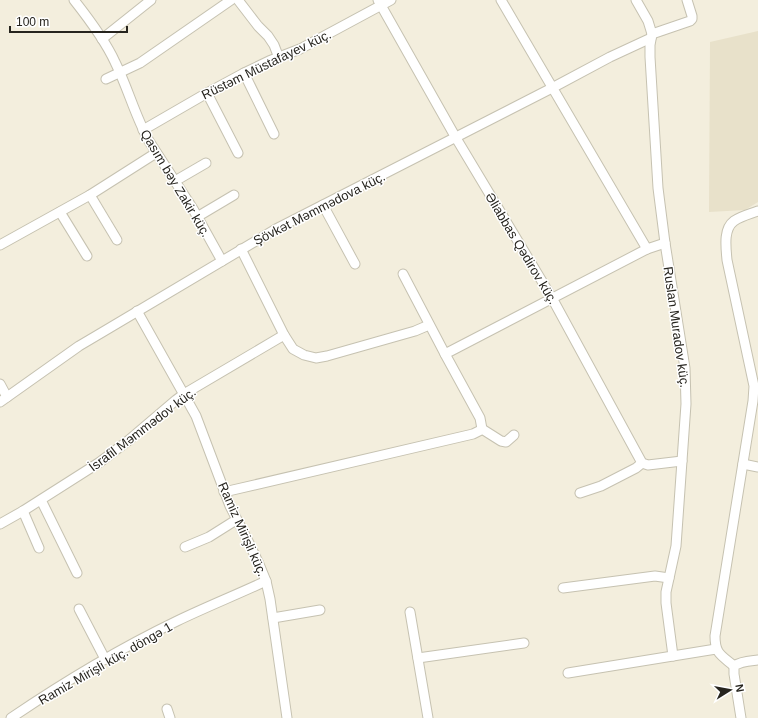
<svg xmlns="http://www.w3.org/2000/svg" width="758" height="718" viewBox="0 0 758 718" font-family="Helvetica,sans-serif">
  <rect width="100%" height="100%" fill="#f3eedd"/>
  <polygon fill="#e8e1ca" points="758,31 758,202 745,210 709,212 710,42"/>
  <g fill="none" stroke-linecap="round" stroke-linejoin="round">
    <g stroke="#c6c2b1" stroke-width="11">
      <g id="street">
        <path d="M74,0C89,19 105,40 115,62C128,88 135,116 149,141L193,209L222,261"/>
        <polyline points="238,0 258,26 268,36 274,45 279,58"/>
        <polyline points="378,0 456,138 552,298 642,463 648,465 682,461"/>
        <polyline points="501,0 647,249"/>
        <polyline points="636,0 648,21 652,34 650,45 650,57 658,188 665,243 685,368 686,404 676,546 666,592 666,603 673,656"/>
        <polyline points="652,34 690,21 692,19 692,16 687,0"/>
        <polyline points="102,39 151,0"/>
        <polyline points="244,73 274,134"/>
        <polyline points="106,79 140,63 231,0"/>
        <polyline points="207,93 238,153"/>
        <polyline points="143,130 207,93 244,73 269,61 300,49 391,0"/>
        <polyline points="175,181 206,163"/>
        <polyline points="90,195 117,240"/>
        <polyline points="323,205 355,264"/>
        <polyline points="60,212 87,256"/>
        <polyline points="197,217 234,195"/>
        <polyline points="0,245 90,195 156,153"/>
        <polyline points="241,249 284,335 293,349 304,355 316,358 327,356 415,331 429,325"/>
        <polyline points="403,274 445,354"/>
        <polyline points="137,311 196,416 230,506 247,539 259,564 266,581 270,599 287,718"/>
        <polyline points="0,384 7,397"/>
        <polyline points="0,402 79,346 101,333 276,229 552,88 610,57 651,38"/>
        <polyline points="482,429 501,441 506,442 514,435"/>
        <polyline points="743,464 758,467"/>
        <polyline points="224,492 473,434 479,431 482,429 480,418 445,354 647,249 665,243"/>
        <polyline points="580,493 601,486 636,468 642,463"/>
        <polyline points="41,500 77,573"/>
        <polyline points="23,511 39,548"/>
        <polyline points="0,524 23,511 100,462 129,440 176,400 184,394 284,335"/>
        <polyline points="185,547 209,537 236,520"/>
        <polyline points="563,588 655,576 669,578"/>
        <polyline points="79,609 105,659"/>
        <polyline points="410,612 428,718"/>
        <polyline points="273,618 320,610"/>
        <polyline points="418,658 524,643"/>
        <path d="M734,666C721,655 715,654 715,636L753,401L754,386L727,260C726,248 723,229 734,221C741,216 750,214 758,211"/>
        <polyline points="568,673 716,649"/>
        <polyline points="167,709 170,718"/>
        <path d="M11,718C64,682 119,649 177,621C206,607 236,595 266,581"/>
        <path d="M741,718L734,674V666C741,661 750,661 758,660"/>
      </g>
    </g>
    <use href="#street" stroke="#fff" stroke-width="9"/>
  </g>
  <g text-anchor="middle" stroke-width="3" stroke-linejoin="round" paint-order="stroke">
    <g font-size="13" fill="#26241e" stroke="#fff">
      <text transform="translate(266 64) rotate(-26)" y="5">Rüstəm Müstafayev küç.</text>
      <text transform="translate(176 183) rotate(59)" y="5">Qasım bəy Zakir küç.</text>
      <text transform="translate(319 208) rotate(-27)" y="5">Şövkət Məmmədova küç.</text>
      <text transform="translate(522 248) rotate(59)" y="5">Əliabbas Qədirov küç.</text>
      <text transform="translate(677 327) rotate(82)" y="5">Ruslan Muradov küç.</text>
      <text transform="translate(142 429) rotate(-37)" y="5">İsrafil Məmmədov küç.</text>
      <text transform="translate(243 529) rotate(66)" y="5">Ramiz Mirişli küç.</text>
      <text transform="translate(105 663) rotate(-30)" y="5">Ramiz Mirişli küç. döngə 1</text>
    </g>
  </g>
  <g transform="translate(730 690) rotate(79)" stroke="#ffffff" stroke-width="3" paint-order="stroke">
  <path d="M0-3L7 15L0 10L-7 15Z" fill="#26241e"/>
  <text y="-6" font-size="11" font-weight="bold" text-anchor="middle" fill="#26241e">N</text>
  </g>
  <path d="M10 26v6h117v-6" fill="none" stroke="#26241e" stroke-width="2"/>
  <text x="16" y="26" font-size="12" fill="#26241e" stroke="#ffffff" stroke-width="3" paint-order="stroke">100 m</text>
</svg>
